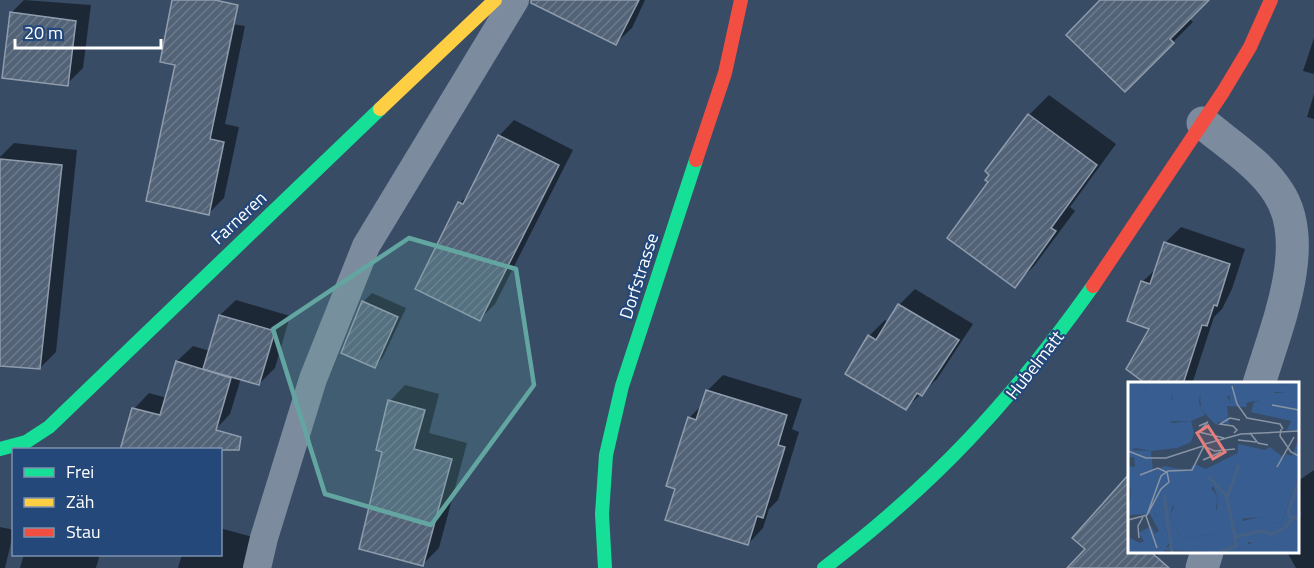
<svg xmlns="http://www.w3.org/2000/svg" width="1314" height="568" viewBox="0 0 1314 568" font-family="'Titillium Web',sans-serif">
  <defs>
    <pattern id="building-hatch" width="6" height="6" patternUnits="userSpaceOnUse" patternTransform="scale(1.5)"><rect width="6" height="6" fill="#526378"/><path d="M-1 1l2-2M0 6l6-6M5 7l2-2" fill="none" stroke="#6c7a8c"/></pattern>
  </defs>
  <rect width="100%" height="100%" fill="#384c66"/>
  <g fill="#0007">
    <polygon points="24,0 91,5 83,68 67,84 11,13"/>
    <polygon points="576,0 645,0 632,28 616,43"/>
    <polygon points="1102,0 1207,0 1189,18 1193,22 1125,90"/>
    <polygon points="198,19 245,26 225,124 239,127 224,198 209,213"/>
    <polygon points="1314,38 1314,74 1303,71"/>
    <polygon points="1314,94 1314,119 1307,117"/>
    <polygon points="1049,95 1116,144 1070,207 1075,211 1034,266 1014,286 990,182 1029,115"/>
    <polygon points="514,120 573,150 495,304 479,320 460,203 471,192 499,136"/>
    <polygon points="14,143 77,150 56,352 40,368 0,364 0,157"/>
    <polygon points="1181,227 1245,249 1232,289 1222,309 1214,317 1192,384 1148,384 1151,328 1142,282 1157,268 1165,243"/>
    <polygon points="915,289 973,324 937,379 906,408 869,336 885,320 889,323 899,305"/>
    <polygon points="372,293 406,308 383,357 375,366 343,352 363,302"/>
    <polygon points="236,300 290,316 275,368 259,384 241,378 230,414 214,431 134,409 149,393 167,398 177,361 193,346 210,351 220,315"/>
    <polygon points="723,375 802,399 792,429 799,432 778,500 769,509 763,528 748,544 677,488 689,418 703,404 707,391"/>
    <polygon points="405,385 439,394 429,433 467,443 439,548 423,564 384,451 390,401"/>
    <polygon points="1314,470 1314,568 1296,568 1287,552 1298,552 1298,521 1301,513 1298,506 1298,481"/>
    <polygon points="0,527 14,530 5,568 0,568"/>
    <polygon points="220,528 256,538 247,568 178,568 182,554 220,554"/>
    <polygon points="1087,549 1155,552 1158,555 1147,568 1069,568"/>
    <polygon points="24,554 100,554 96,568 20,568"/>
  </g>
  <g fill="url(#building-hatch)" stroke="#909cac" stroke-width="1.5">
    <polygon points="172,0 215,0 238,5 210,139 224,142 209,215 146,201 175,65 160,62"/>
    <polygon points="531,0 639,0 616,45 531,3"/>
    <polygon points="1100,0 1209,0 1170,39 1174,43 1125,92 1066,35"/>
    <polygon points="10,12 76,21 68,86 2,78"/>
    <polygon points="1028,114 1097,165 1051,228 1056,231 1015,288 947,238 988,182 985,180 989,175 985,171"/>
    <polygon points="498,135 559,165 480,321 415,289 458,202 463,204"/>
    <polygon points="0,159 62,165 40,369 0,366"/>
    <polygon points="1164,242 1230,264 1217,306 1214,305 1207,326 1202,325 1183,384 1146,384 1126,369 1149,329 1127,321 1141,281 1150,284"/>
    <polygon points="362,301 398,317 375,368 341,353"/>
    <polygon points="898,304 959,340 922,396 917,393 906,410 845,374 868,335 876,340"/>
    <polygon points="219,315 275,331 259,385 203,369"/>
    <polygon points="176,361 231,378 216,430 241,437 239,450 120,450 132,408 160,415"/>
    <polygon points="706,390 787,415 778,445 785,447 763,518 757,516 748,545 665,520 675,489 666,486 688,417 696,420"/>
    <polygon points="388,400 425,410 414,449 452,459 423,566 359,549 382,452 376,450"/>
    <polygon points="1130,473 1130,552 1151,552 1169,568 1067,568 1085,549 1072,538"/>
  </g>
  <g fill="none" stroke-linecap="round" stroke-linejoin="round">
    <polyline stroke="#7c8b9d" stroke-width="28" points="257,568 264,538 313,379 366,246 515,0"/>
    <g stroke="#7c8b9d" stroke-width="33">
      <path d="M1203,123C1228,144 1260,164 1278,192C1313,244 1275,330 1259,384"/>
      <polyline points="1202,568 1207,552"/>
    </g>
    <g stroke="#16e098" stroke-width="14">
      <polyline points="0,449 26,442 49,427 380,109"/>
      <polyline points="605,568 602,514 606,455 622,386 696,160"/>
      <path d="M824,568C936,483 1012,400 1093,286"/>
    </g>
    <polyline stroke="#ffcf43" stroke-width="14" points="380,109 495,0"/>
    <g stroke="#f24e42" stroke-width="14">
      <polyline points="696,160 725,73 741,0"/>
      <polyline points="1093,286 1223,92 1250,47 1271,0"/>
    </g>
  </g>
  <path fill="#63a6a1" fill-opacity="0.2" stroke="#63a6a1" stroke-width="4.5" stroke-linejoin="round" d="M409,238L516,269L534,385L431,525L325,494L273,329Z"/>
  <g text-anchor="middle" stroke-width="4.5" stroke-linejoin="round" paint-order="stroke">
    <g font-size="18" fill="#fff" stroke="#24487a">
      <text transform="translate(239 218) rotate(-43)" y="6">Farneren</text>
      <text transform="translate(639 276) rotate(-72)" y="6">Dorfstrasse</text>
      <text transform="translate(1035 365) rotate(-52)" y="6">Hubelmatt</text>
    </g>
  </g>
  <g transform="translate(1128 382)">
    <rect width="171" height="171" fill="#384c66"/>
    <path d="M0,0H15L17,9L44,18L45,9L81,0H143L133,11H159V4L146,0H171V49L159,48L163,39L123,30L126,20L131,18L118,21L119,25L99,24L101,42L92,40L94,22L102,20V14L72,11L71,21L77,33L63,39L0,40ZM171,57V93L153,142L130,135L112,137L108,119L120,88L108,84L83,106L90,115L88,125L93,151L53,156L42,134L46,124L42,120L30,122L27,132L34,138L42,160L35,169L38,171H0L2,156L12,161L16,159L11,151L23,144L27,151L31,149L22,132L0,133L3,112L0,84L7,85L6,75L0,76L3,68L23,69L25,89L37,84L60,89L67,82L78,87L110,71V62L137,68L142,65L156,76L158,72L164,74ZM171,151V171H122L118,164L125,160L159,164L161,157Z" fill="#385e91"/>
    <path d="M15,0H81L67,10L46,9L42,20L29,18L28,13L17,9ZM143,0L159,4L160,11L147,10L137,17L133,11ZM93,2L102,20L94,22L95,36L88,43L73,27L72,11L80,4ZM31,34L45,41L63,39L66,51L63,60L49,66L23,69L7,66L0,70V40ZM112,78L118,80L120,88L113,116L108,119L115,139L130,135L153,142L171,93V151L161,157V164L120,160L122,171L32,168L34,162L40,166L42,160L34,138L27,132L33,110L42,119H46L42,134L53,156L93,151L88,136L90,115L80,93H85L86,87H105Z" fill="#385e91"/>
    <path fill="none" stroke="#466083" stroke-width="3" d="M81,95L99,115M36,113L44,171M163,137L160,130L171,98M107,155L99,116L111,83M90,171L108,164L107,155L132,149L144,152L157,146L166,135L171,137"/>
    <path fill="none" stroke="#8894a3" stroke-width="1.5" d="M104,4L109,22L119,36L152,42L155,47M144,23L171,28M71,44L80,40L71,50L96,56M153,47L152,54L163,70L171,74M106,51L109,48L105,44L92,42L102,36L112,38M122,51L130,61L140,63M110,58L128,60M75,64L87,69L107,67M0,69L18,76H38L75,64M75,78L93,70M149,85L166,55M12,93L30,86L38,90M19,133L33,94L40,89L64,88L77,62L113,52L171,49M18,134L29,166M0,138L19,133L33,107L41,100L39,90M11,156L10,144L15,135"/>
    <path fill="#e67e7e" fill-opacity="0.15" stroke="#e67e7e" stroke-width="3" d="M80,44L97,70L85,77L69,51Z"/>
    <rect width="171" height="171" fill="none" stroke="#fff" stroke-width="3"/>
  </g>
  <rect x="12" y="448" width="210" height="108" fill="#24487a" stroke="#7c91af" stroke-width="1.5"/>
  <rect x="24" y="468" width="30" height="9" fill="#16e098" stroke="#7c91af" stroke-width="1.5"/>
  <text x="66" y="478" font-size="18" fill="#ffffff">Frei</text>
  <rect x="24" y="498" width="30" height="9" fill="#ffcf43" stroke="#7c91af" stroke-width="1.5"/>
  <text x="66" y="508" font-size="18" fill="#ffffff">Zäh</text>
  <rect x="24" y="528" width="30" height="9" fill="#f24e42" stroke="#7c91af" stroke-width="1.5"/>
  <text x="66" y="538" font-size="18" fill="#ffffff">Stau</text>
  <path d="M15 39v9h146v-9" fill="none" stroke="#ffffff" stroke-width="3"/>
  <text x="24" y="39" font-size="18" fill="#ffffff" stroke="#24487a" stroke-width="4.5" paint-order="stroke">20 m</text>
</svg>
